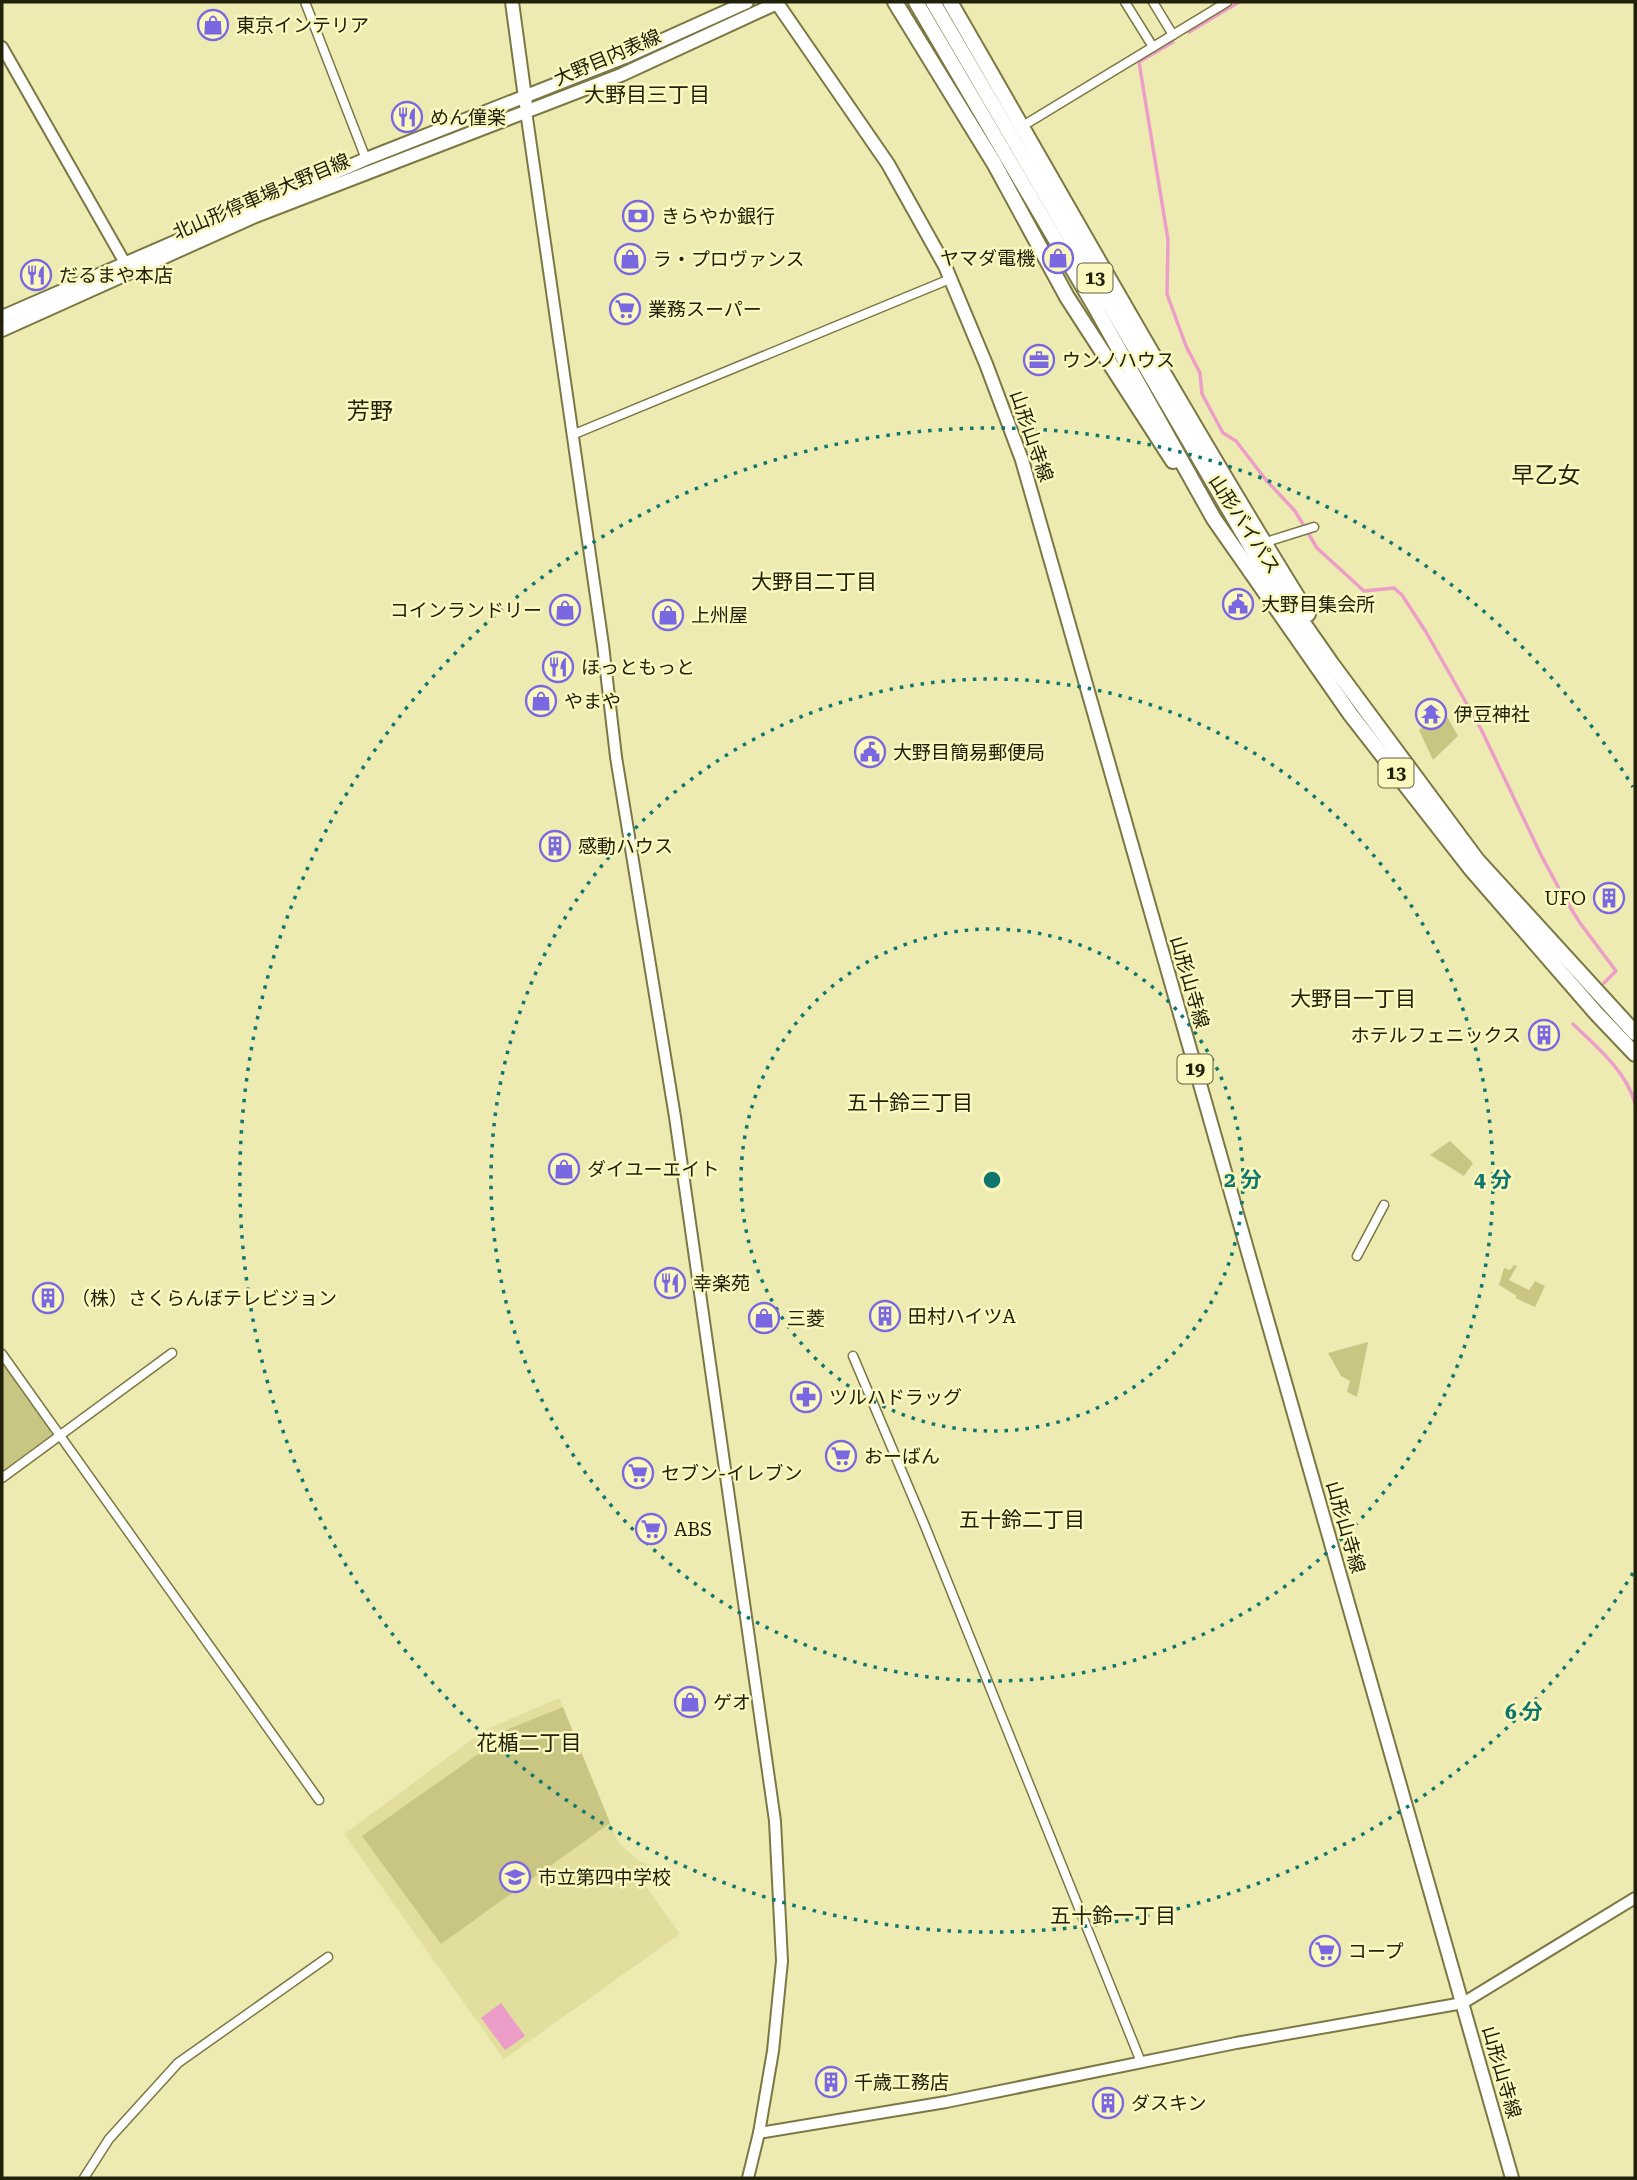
<svg xmlns="http://www.w3.org/2000/svg" width="1637" height="2180" viewBox="0 0 1637 2180" font-family="'Roboto Serif','Noto Sans JP',serif">
  <rect width="100%" height="100%" fill="#edebb1"/>
  <polygon fill="#e1de9e" points="559,1698 618,1842 639,1861 664,1870 645,1885 680,1934 504,2059 344,1834 485,1730"/>
  <g fill="#c9c684">
    <polygon points="1439,702 1458,736 1433,760 1419,730 1427,723 1439,720 1436,703"/>
    <polygon points="1450,1141 1473,1163 1464,1176 1430,1155"/>
    <polygon points="1514,1265 1517,1266 1509,1280 1529,1290 1535,1281 1545,1286 1535,1307 1515,1298 1517,1296 1499,1285 1504,1268 1510,1270"/>
    <polygon points="1368,1342 1357,1397 1347,1392 1350,1381 1341,1376 1328,1353"/>
    <polygon points="2,1354 60,1436 2,1478"/>
    <polygon points="563,1707 610,1823 441,1944 362,1836 494,1743 506,1740 504,1731"/>
  </g>
  <polygon fill="#ec9ec8" points="501,2003 525,2036 505,2050 481,2018"/>
  <g fill="none" stroke-linecap="round" stroke-linejoin="round">
    <g stroke="#ec9ec8" stroke-width="3.5">
      <polyline points="1189,32 1239,2"/>
      <polyline points="1173,42 1139,62 1168,240 1167,294 1186,346 1200,373 1202,394 1223,433 1236,441 1266,480 1295,511 1317,548 1364,591 1394,588 1402,595 1426,632 1481,729 1541,855 1562,894 1580,923 1616,971 1604,983"/>
      <path d="M1573,1024C1596,1046 1626,1071 1635,1103"/>
    </g>
    <g stroke="#7b7843" stroke-width="11">
      <g id="minor">
        <polyline points="305,2 366,159"/>
        <polyline points="1125,2 1153,47"/>
        <polyline points="1153,2 1173,35"/>
        <polyline points="1021,127 1227,2"/>
        <polyline points="572,435 950,279"/>
        <polyline points="1263,543 1314,527"/>
        <polyline points="1357,1256 1384,1205"/>
        <polyline points="2,1354 319,1800"/>
        <polyline points="853,1356 925,1526 1141,2062"/>
        <polyline points="2,1478 172,1353"/>
        <polyline points="84,2178 109,2139 178,2063 328,1957"/>
      </g>
    </g>
    <g stroke="#7b7843" stroke-width="14">
      <g id="tertiary">
        <polyline points="2,47 125,263"/>
        <polyline points="526,111 603,645 616,757 675,1117 775,1821 782,1961 773,2051 759,2133 748,2178"/>
        <polyline points="759,2133 946,2102 1236,2043 1463,2003 1635,1898"/>
      </g>
    </g>
    <g stroke="#7b7843" stroke-width="16">
      <g id="secondary">
        <polyline points="512,2 526,105"/>
        <polyline points="2,317 366,159 625,57 747,2"/>
        <polyline points="2,330 253,217 621,75 777,3"/>
      </g>
    </g>
    <g stroke="#7b7843" stroke-width="16">
      <polyline id="primary" points="779,2 777,3 888,164 945,266 986,364 1022,460 1512,2178"/>
    </g>
    <g stroke="#7b7843" stroke-width="18">
      <g id="trunk">
        <polyline points="895,2 994,163 1067,297 1173,461"/>
        <polyline points="916,2 1094,305 1214,519 1351,715 1471,869 1596,1013 1635,1054"/>
        <polyline points="933,2 1255,554 1331,663 1477,860 1635,1033"/>
        <path d="M950,2C1068,206 1183,413 1308,614"/>
      </g>
    </g>
    <use href="#minor" stroke="#fff" stroke-width="8"/>
    <use href="#tertiary" stroke="#fff" stroke-width="10"/>
    <use href="#secondary" stroke="#fff" stroke-width="12"/>
    <use href="#primary" stroke="#fff" stroke-width="12"/>
    <use href="#trunk" stroke="#fff" stroke-width="14"/>
  </g>
  <g fill="none" stroke="#0f766e" stroke-width="3.5" stroke-dasharray="3.5 7">
    <circle cx="992" cy="1180" r="251"/>
    <circle cx="992" cy="1180" r="501"/>
    <path d="M1633 1573A752 752 0 1 1 1633 787"/>
  </g>
  <defs>
    <g id="shop-ring" transform="scale(1.575)"><circle r="9.5" fill="#faf8be" stroke="#7a68e3" stroke-width="1.5"/><path d="M-5-2.5h2.3a2.7 3.5 0 0 1 5.4 0H5L5.5 6h-11ZM-1.5-2.5h3a1.5 2.3 0 0 0-3 0Z" fill="#7a68e3"/></g>
    <g id="restaurant-ring" transform="scale(1.575)"><circle r="9.5" fill="#faf8be" stroke="#7a68e3" stroke-width="1.5"/><path d="M-5-6h1v4h1v-4h1v4h1v-4h1v5L-1.5 .5V6h-2V.5L-5-1ZM5-6V6H3V1.5H1.5Q1.5-4 5-6Z" fill="#7a68e3"/></g>
    <g id="bank-ring" transform="scale(1.575)"><circle r="9.5" fill="#faf8be" stroke="#7a68e3" stroke-width="1.5"/><path d="M-6-4H6V4H-6ZM0-2.3a2.3 2.3 0 1 0 0 4.6a2.3 2.3 0 1 0 0-4.6Z" fill="#7a68e3"/></g>
    <g id="supermarket-ring" transform="scale(1.575)"><circle r="9.5" fill="#faf8be" stroke="#7a68e3" stroke-width="1.5"/><path d="M-6-5.5h2.5l.6 2H6L4.5 2H-2.5L-4.4-4H-6ZM-1.5 3.2a1.3 1.3 0 1 0 .1 0ZM3 3.2a1.3 1.3 0 1 0 .1 0Z" fill="#7a68e3"/></g>
    <g id="office-ring" transform="scale(1.575)"><circle r="9.5" fill="#faf8be" stroke="#7a68e3" stroke-width="1.5"/><path d="M-6-3h4V-5.5h4V-3h4V5H-6ZM-1-4.5V-3h2v-1.5ZM-6 0V1H6V0Z" fill="#7a68e3"/></g>
    <g id="civic-ring" transform="scale(1.575)"><circle r="9.5" fill="#faf8be" stroke="#7a68e3" stroke-width="1.5"/><path d="M-.6-6.5H3V-4.5H.6V-3L4-1V1h2V6H-6V1h2V-1L-.6-3ZM-1.2 2.5V6h2.4V2.5Z" fill="#7a68e3"/></g>
    <g id="temple-ring" transform="scale(1.575)"><circle r="9.5" fill="#faf8be" stroke="#7a68e3" stroke-width="1.5"/><path d="M0-6L5-2H3V0L6.5 2.5H4V6H1.5V3h-3V6H-4V2.5H-6.5L-3 0V-2H-5Z" fill="#7a68e3"/></g>
    <g id="building-ring" transform="scale(1.575)"><circle r="9.5" fill="#faf8be" stroke="#7a68e3" stroke-width="1.5"/><path d="M-4-6H4V6H1V3H-1V6H-4ZM-2.5-4.3h1.7v1.8h-1.7ZM.8-4.3h1.7v1.8H.8ZM-2.5-1h1.7V.8h-1.7ZM.8-1h1.7V.8H.8Z" fill="#7a68e3"/></g>
    <g id="pharmacy-ring" transform="scale(1.575)"><circle r="9.5" fill="#faf8be" stroke="#7a68e3" stroke-width="1.5"/><path d="M-2-6h4v4h4v4h-4v4h-4v-4h-4v-4h4Z" fill="#7a68e3"/></g>
    <g id="school-ring" transform="scale(1.575)"><circle r="9.5" fill="#faf8be" stroke="#7a68e3" stroke-width="1.5"/><path d="M0-5L7-2L0 1L-7-2ZM-4 1L0 2.5L4 1V4Q0 6-4 4Z" fill="#7a68e3"/></g>
  </defs>
  <g fill-rule="evenodd">
    <use href="#shop-ring" x="213" y="25"/>
    <use href="#restaurant-ring" x="407" y="117"/>
    <use href="#bank-ring" x="638" y="216"/>
    <use href="#shop-ring" x="1058" y="258"/>
    <use href="#shop-ring" x="630" y="259"/>
    <use href="#restaurant-ring" x="36" y="275"/>
    <use href="#supermarket-ring" x="625" y="309"/>
    <use href="#office-ring" x="1039" y="360"/>
    <use href="#civic-ring" x="1238" y="604"/>
    <use href="#shop-ring" x="565" y="610"/>
    <use href="#shop-ring" x="668" y="615"/>
    <use href="#restaurant-ring" x="558" y="667"/>
    <use href="#shop-ring" x="541" y="701"/>
    <use href="#temple-ring" x="1431" y="714"/>
    <use href="#civic-ring" x="870" y="752"/>
    <use href="#building-ring" x="555" y="846"/>
    <use href="#building-ring" x="1609" y="898"/>
    <use href="#building-ring" x="1544" y="1035"/>
    <use href="#shop-ring" x="564" y="1169"/>
    <use href="#restaurant-ring" x="670" y="1283"/>
    <use href="#building-ring" x="48" y="1298"/>
    <use href="#building-ring" x="885" y="1316"/>
    <use href="#shop-ring" x="764" y="1318"/>
    <use href="#pharmacy-ring" x="806" y="1397"/>
    <use href="#supermarket-ring" x="841" y="1456"/>
    <use href="#supermarket-ring" x="638" y="1473"/>
    <use href="#supermarket-ring" x="651" y="1529"/>
    <use href="#shop-ring" x="690" y="1702"/>
    <use href="#school-ring" x="515" y="1877"/>
    <use href="#supermarket-ring" x="1325" y="1951"/>
    <use href="#building-ring" x="831" y="2082"/>
    <use href="#building-ring" x="1108" y="2103"/>
  </g>
  <g text-anchor="middle" stroke-width="5" stroke-linejoin="round" paint-order="stroke">
    <g fill="#faf8be" stroke="#626140" stroke-width="2">
      <rect x="1077.5" y="263.5" width="35" height="29" rx="5"/>
      <rect x="1378.5" y="758.5" width="35" height="29" rx="5"/>
      <rect x="1177.5" y="1054.5" width="35" height="29" rx="5"/>
    </g>
    <g font-size="18" font-weight="bold" fill="#21200a">
      <text x="1095" y="284">13</text>
      <text x="1396" y="779">13</text>
      <text x="1195" y="1075">19</text>
    </g>
    <g font-size="19" fill="#21200a" stroke="#faf8be" text-anchor="start">
      <text x="236" y="32">東京インテリア</text>
      <text x="430" y="124">めん僮楽</text>
      <text x="661" y="223">きらやか銀行</text>
      <text x="1035" y="265" text-anchor="end">ヤマダ電機</text>
      <text x="653" y="266">ラ・プロヴァンス</text>
      <text x="59" y="282">だるまや本店</text>
      <text x="648" y="316">業務スーパー</text>
      <text x="1062" y="367">ウンノハウス</text>
      <text x="1261" y="611">大野目集会所</text>
      <text x="542" y="617" text-anchor="end">コインランドリー</text>
      <text x="691" y="622">上州屋</text>
      <text x="581" y="674">ほっともっと</text>
      <text x="564" y="708">やまや</text>
      <text x="1454" y="721">伊豆神社</text>
      <text x="893" y="759">大野目簡易郵便局</text>
      <text x="578" y="853">感動ハウス</text>
      <text x="1586" y="905" text-anchor="end">UFO</text>
      <text x="1521" y="1042" text-anchor="end">ホテルフェニックス</text>
      <text x="587" y="1176">ダイユーエイト</text>
      <text x="693" y="1290">幸楽苑</text>
      <text x="71" y="1305">（株）さくらんぼテレビジョン</text>
      <text x="908" y="1323">田村ハイツA</text>
      <text x="787" y="1325">三菱</text>
      <text x="829" y="1404">ツルハドラッグ</text>
      <text x="864" y="1463">おーばん</text>
      <text x="661" y="1480">セブン-イレブン</text>
      <text x="674" y="1536">ABS</text>
      <text x="713" y="1709">ゲオ</text>
      <text x="538" y="1884">市立第四中学校</text>
      <text x="1348" y="1958">コープ</text>
      <text x="854" y="2089">千歳工務店</text>
      <text x="1131" y="2110">ダスキン</text>
    </g>
    <g font-size="19" fill="#21200a" stroke="#faf8be">
      <text transform="translate(607 57) rotate(-23)" y="7">大野目内表線</text>
      <text transform="translate(261 196) rotate(-23)" y="7">北山形停車場大野目線</text>
      <text transform="translate(1032 436) rotate(71)" y="7">山形山寺線</text>
      <text transform="translate(1245 524) rotate(57)" y="7">山形バイパス</text>
      <text transform="translate(1190 982) rotate(74)" y="7">山形山寺線</text>
      <text transform="translate(1346 1527) rotate(74)" y="7">山形山寺線</text>
      <text transform="translate(1502 2072) rotate(74)" y="7">山形山寺線</text>
    </g>
    <g font-size="21" fill="#21200a" stroke="#faf8be">
      <text x="647" y="102">大野目三丁目</text>
      <text x="814" y="589">大野目二丁目</text>
      <text x="1353" y="1006">大野目一丁目</text>
      <text x="910" y="1110">五十鈴三丁目</text>
      <text x="1022" y="1527">五十鈴二丁目</text>
      <text x="529" y="1750">花楯二丁目</text>
      <text x="1113" y="1923">五十鈴一丁目</text>
    </g>
    <g font-size="23" fill="#21200a" stroke="#faf8be">
      <text x="370" y="419">芳野</text>
      <text x="1546" y="483">早乙女</text>
    </g>
  </g>
  <circle cx="992" cy="1180" r="10" fill="#0f766e" stroke="#faf8be" stroke-width="3.5"/>
  <g font-size="21" text-anchor="middle" font-weight="bold" fill="#0f766e" stroke="#faf8be" stroke-width="5" stroke-linejoin="round" paint-order="stroke">
    <text x="1243" y="1187">2 分</text>
    <text x="1493" y="1187">4 分</text>
    <text x="1524" y="1719">6 分</text>
  </g>
  <rect width="1637" height="2180" fill="none" stroke="#21200a" stroke-width="7"/>
</svg>
